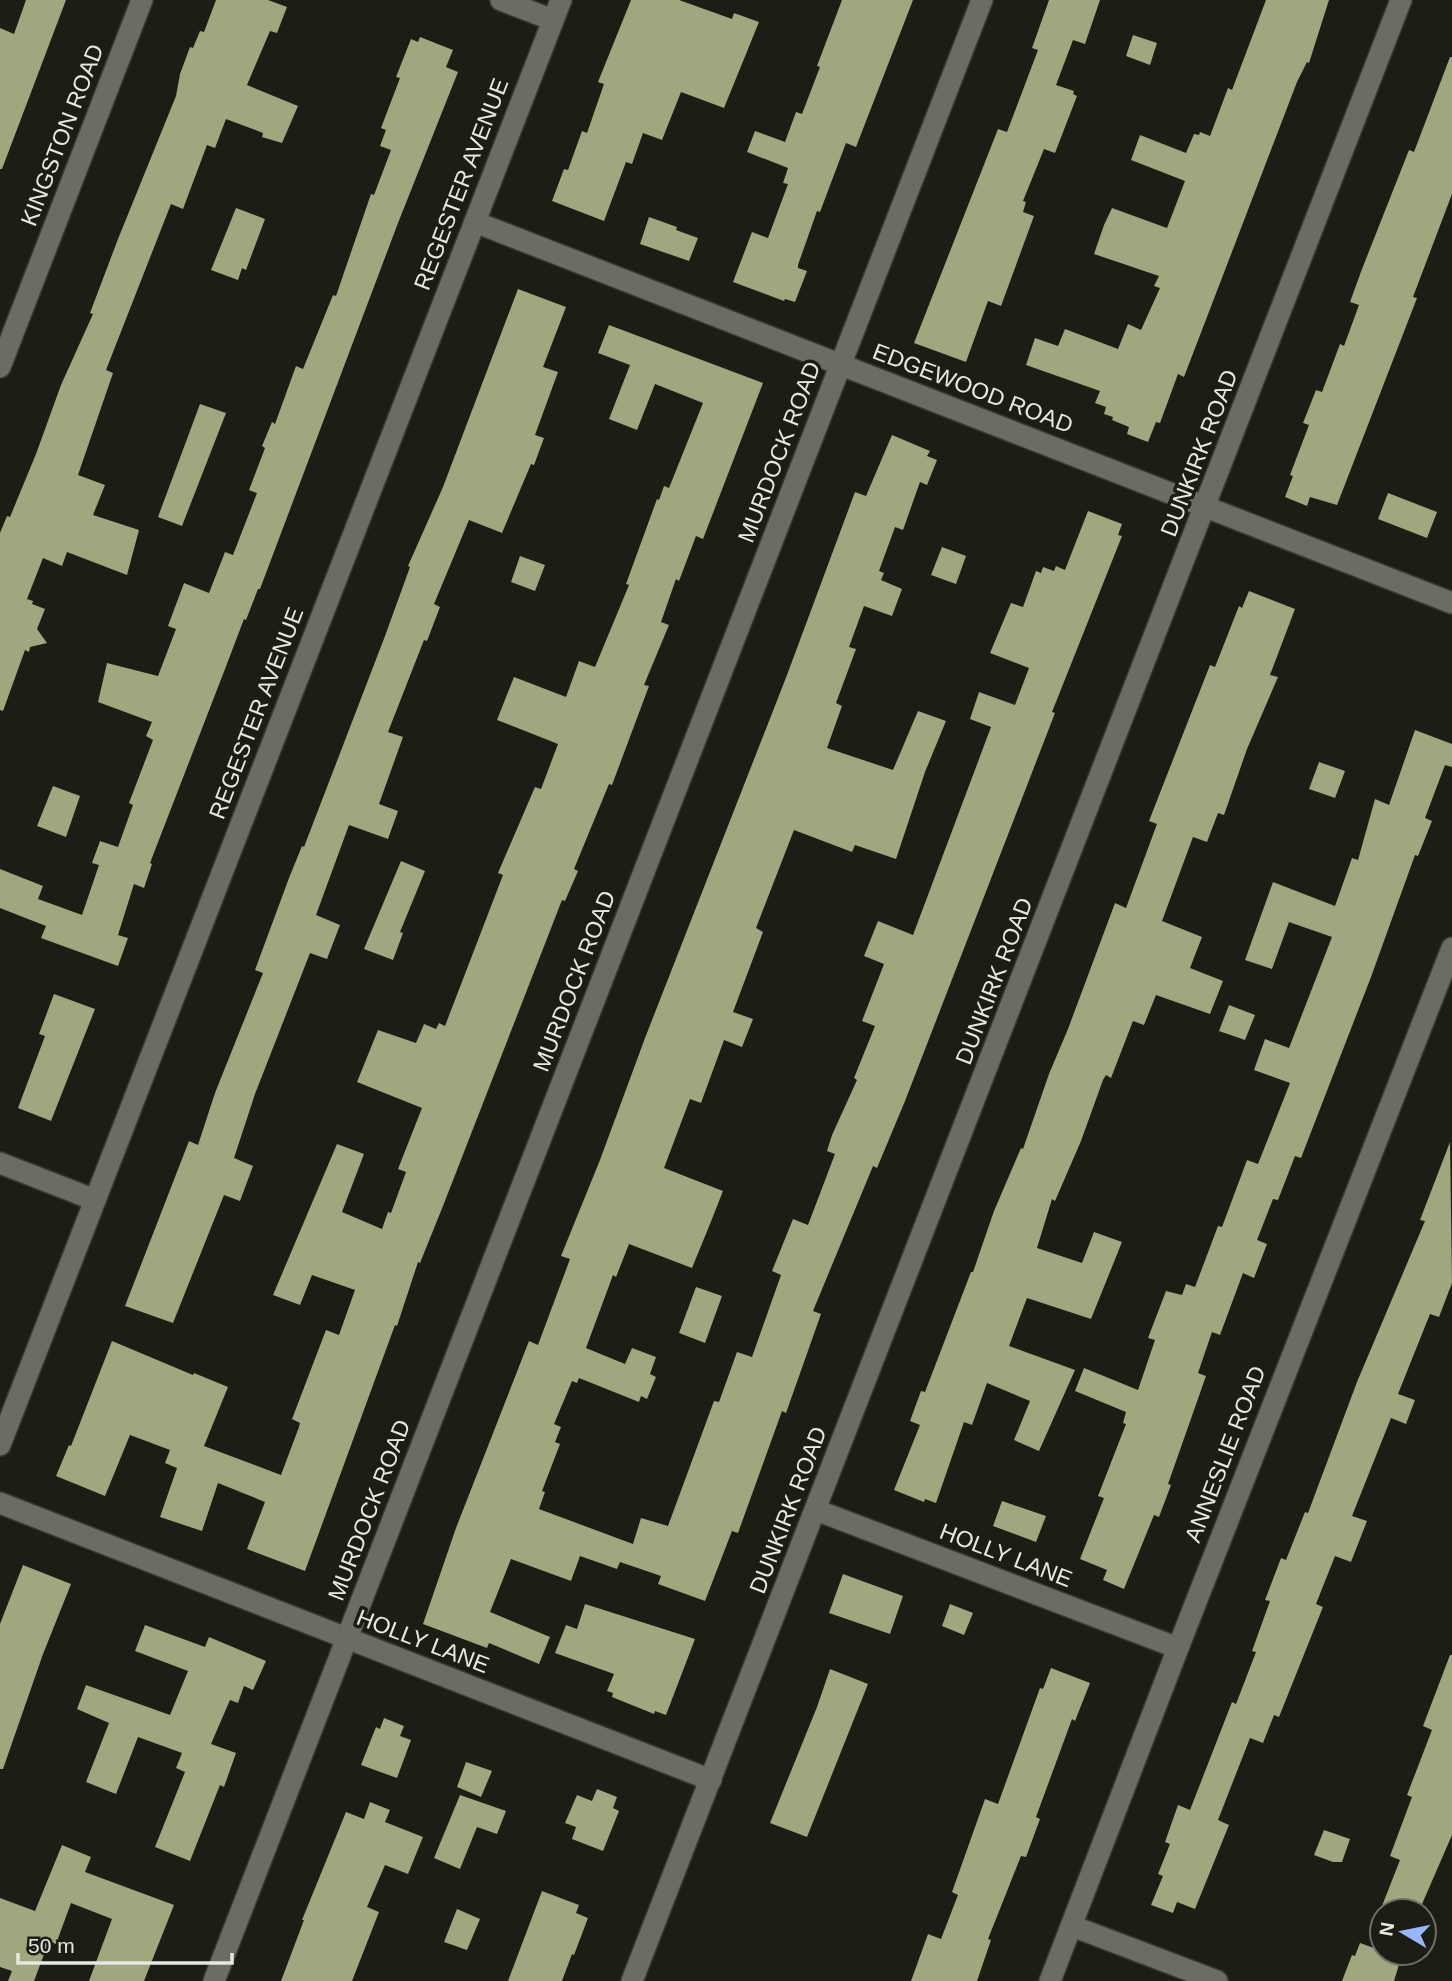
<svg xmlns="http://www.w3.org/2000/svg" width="1452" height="1981" viewBox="0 0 1452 1981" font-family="Helvetica,sans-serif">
  <rect width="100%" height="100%" fill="#1c1e15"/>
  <g fill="#9ea77d">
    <polygon points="26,0 66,0 2,169 0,169 0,28 14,34"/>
    <polygon points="216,0 268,0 287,7 277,33 270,31 247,85 298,106 282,143 262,137 263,133 226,119 215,148 207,145 183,209 171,204 106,370 113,373 78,475 105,485 93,515 139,530 127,575 67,552 62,566 43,558 27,599 33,601 32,604 45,609 37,629 47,643 30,647 29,652 25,650 3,711 0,710 0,533 7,516 10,517 36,454 61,385 93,314 90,313 118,239 176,96 180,74 190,47 193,48 200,31 204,32"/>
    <polygon points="631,0 679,0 732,19 734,13 759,22 724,108 681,92 662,140 643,133 632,164 626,162 604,221 552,201 564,169 568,170 582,131 587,133 604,84 598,82"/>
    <polygon points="842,0 913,0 856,147 846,143 820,212 817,211 798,265 798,268 807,271 795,302 785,299 784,301 733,282 752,232 768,238 788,184 783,183 788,168 747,152 755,131 785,142 796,112 802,114 820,67 817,66"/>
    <polygon points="1049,0 1100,0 1085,44 1073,40 1056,85 1074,91 1073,94 1077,96 1055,153 1044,149 1023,201 1026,202 1023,212 1034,216 1001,306 988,301 966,362 914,343 998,129 1007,132 1038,50 1032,48"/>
    <polygon points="1266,0 1329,0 1309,63 1307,62 1297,82 1184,377 1178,374 1160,423 1156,422 1148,442 1127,434 1129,427 1112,420 1113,417 1104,414 1106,407 1095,403 1100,391 1026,365 1035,338 1058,346 1065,329 1118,349 1128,324 1141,330 1160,288 1154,286 1159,276 1094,254 1104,225 1112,208 1167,228 1185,181 1131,160 1140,135 1186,153 1194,134 1199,135 1200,132 1210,136 1228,88 1232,90"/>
    <polygon points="1133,35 1157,43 1150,65 1126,56"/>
    <polygon points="420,37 453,50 446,67 458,72 398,223 260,589 258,589 246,620 244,619 225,669 150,863 152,864 144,888 134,884 118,935 128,938 118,966 41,938 46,926 0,908 0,869 43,886 38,899 82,915 99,865 92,863 100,841 118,847 133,805 129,803 153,740 146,736 152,722 98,702 107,663 158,676 176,629 168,626 184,583 209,593 225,552 233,555 257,493 249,490 265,448 262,446 272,422 275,424 296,366 303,369 333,295 336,296 371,194 374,195 391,150 380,146 386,130 381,128 400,78 396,77 411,39 418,42"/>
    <polygon points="1450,57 1452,57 1452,194 1413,297 1417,298 1337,505 1310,497 1307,506 1285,497 1293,476 1290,475 1309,425 1303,423 1316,390 1322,392 1340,344 1344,346 1359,305 1350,302 1362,269 1409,150 1414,152"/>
    <polygon points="236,208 265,219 246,270 242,268 238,280 211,270"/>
    <polygon points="649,217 677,227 676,230 698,238 689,261 640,244"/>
    <polygon points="518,289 566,307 543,367 558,372 535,435 544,438 534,465 531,464 502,533 469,520 434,604 440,607 427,641 424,640 388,732 403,737 379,804 398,811 388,839 349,825 316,915 340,925 327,959 310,953 255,1094 234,1158 253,1166 240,1201 224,1195 173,1323 125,1306 189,1141 198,1145 215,1093 263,973 255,970 289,878 302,846 304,847 385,636 410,567 408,566 443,487"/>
    <polygon points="609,325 763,383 703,539 696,536 679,581 676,579 661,622 669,625 644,685 649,686 612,785 609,784 574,869 578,871 565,901 562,900 443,1206 420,1263 418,1262 397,1326 395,1325 305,1571 247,1549 265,1502 218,1483 202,1531 160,1517 177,1468 165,1463 170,1450 130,1435 105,1496 56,1476 69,1445 71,1446 112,1341 193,1375 194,1373 228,1387 204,1446 281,1475 299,1427 300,1423 292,1419 326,1330 339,1335 355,1290 312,1275 300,1305 273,1295 337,1144 364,1154 342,1212 382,1229 388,1212 391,1213 406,1172 398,1169 422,1108 357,1082 378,1030 416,1043 424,1024 436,1029 439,1023 445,1026 503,875 498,873 535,787 541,789 558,744 497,720 514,677 566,697 579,661 595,667 629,585 626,584 657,499 659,500 664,486 669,488 703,403 655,384 637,430 609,419 630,365 598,353"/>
    <polygon points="200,404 226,413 182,526 158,517"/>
    <polygon points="892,435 930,451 927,456 937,460 927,485 920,482 903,530 895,527 879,571 884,573 881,580 902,589 892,616 864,606 849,647 856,649 836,703 842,706 827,748 893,770 918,711 946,721 925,772 896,859 855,845 852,852 794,830 756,928 763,932 733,1012 753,1019 742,1047 724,1040 701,1103 690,1099 664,1168 723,1191 710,1224 692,1268 629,1244 616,1277 613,1275 586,1348 625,1364 632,1348 656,1357 650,1374 656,1377 647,1399 641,1396 639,1402 579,1378 577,1383 572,1381 554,1424 561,1427 555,1442 560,1444 542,1491 545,1492 539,1509 633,1544 641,1518 668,1526 714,1401 719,1402 737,1352 752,1357 781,1275 772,1271 793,1219 808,1225 835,1154 827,1151 832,1135 857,1080 854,1078 875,1026 862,1021 884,964 864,956 878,921 913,935 991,727 970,719 979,692 1015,705 1029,668 990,653 1011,603 1023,607 1036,571 1041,573 1043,567 1054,571 1056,566 1065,570 1088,511 1122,524 1118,535 1122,536 1052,712 1055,713 905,1101 877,1168 873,1166 813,1311 821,1314 786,1413 782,1411 738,1533 732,1531 705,1601 658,1584 661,1576 620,1562 617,1569 580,1556 571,1581 511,1559 490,1612 550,1637 539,1664 489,1643 487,1648 423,1624 456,1528 529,1341 538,1345 570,1259 561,1256 600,1160 645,1038 787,675 855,492 866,496"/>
    <polygon points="1388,493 1437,512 1427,538 1378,519"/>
    <polygon points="942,547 966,556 956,584 931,575"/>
    <polygon points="520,556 545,565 535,591 511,582"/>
    <polygon points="1249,591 1295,609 1270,675 1278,677 1247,749 1224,815 1218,813 1207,842 1193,837 1162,921 1202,937 1190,968 1223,981 1210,1014 1156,995 1144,1025 1133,1021 1111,1078 1106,1075 1103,1080 1081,1141 1055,1201 1052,1199 1037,1248 1082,1263 1094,1232 1122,1242 1091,1319 1027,1298 1009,1346 1075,1370 1039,1451 1014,1440 1030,1401 987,1383 972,1425 964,1422 936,1503 925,1499 924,1502 894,1490 920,1425 910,1421 921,1391 925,1392 971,1272 973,1272 994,1211 1021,1148 1023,1149 1049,1074 1068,1029 1115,903 1126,908 1157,824 1149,821 1210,665 1215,667 1239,606 1242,608"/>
    <polygon points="1415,730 1452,744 1452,767 1445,765 1425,818 1432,821 1418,856 1415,855 1371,977 1301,1158 1295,1156 1278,1200 1273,1199 1257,1240 1267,1244 1254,1278 1243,1273 1220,1335 1212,1332 1198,1373 1206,1376 1168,1484 1171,1485 1159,1517 1154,1515 1124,1589 1103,1580 1107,1570 1080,1559 1104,1498 1098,1496 1126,1424 1123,1423 1126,1412 1075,1391 1084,1368 1138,1390 1155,1340 1148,1338 1166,1291 1182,1295 1186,1284 1195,1287 1218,1226 1222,1227 1247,1160 1258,1164 1290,1083 1254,1070 1265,1039 1289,1048 1332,937 1289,922 1272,969 1245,960 1273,882 1335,906 1352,858 1358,860 1375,799 1389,805"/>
    <polygon points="1319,762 1345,771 1335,798 1309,789"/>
    <polygon points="53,786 80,796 66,837 37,826"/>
    <polygon points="401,861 425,871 400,932 403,933 393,960 364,949"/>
    <polygon points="54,994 95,1009 51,1121 18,1108 45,1036 39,1034"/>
    <polygon points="1229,1005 1255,1015 1245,1040 1219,1031"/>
    <polygon points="1450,1142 1452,1283 1439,1317 1430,1314 1398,1394 1415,1400 1406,1424 1391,1418 1352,1516 1367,1521 1351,1562 1335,1556 1316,1604 1323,1607 1279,1717 1274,1715 1263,1743 1250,1738 1218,1820 1229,1825 1195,1909 1177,1902 1173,1913 1151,1905 1163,1876 1158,1874 1170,1844 1165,1842 1178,1805 1190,1810 1232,1702 1236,1704 1256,1652 1252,1651 1270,1601 1265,1600 1281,1558 1286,1560 1305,1512 1308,1513 1357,1382 1425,1221 1420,1220"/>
    <polygon points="696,1287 722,1296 705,1343 679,1333"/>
    <polygon points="1002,1501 1046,1516 1036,1542 993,1526"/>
    <polygon points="23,1565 71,1584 43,1654 3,1769 0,1769 0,1624"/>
    <polygon points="843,1574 903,1596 890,1634 829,1613"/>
    <polygon points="585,1604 695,1639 666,1715 655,1711 654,1714 612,1697 613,1693 607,1691 614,1674 555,1653 566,1625 577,1629"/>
    <polygon points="950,1604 973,1613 964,1635 942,1626"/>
    <polygon points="145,1625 205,1647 209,1637 266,1661 253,1690 244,1686 238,1703 230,1700 211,1744 236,1753 224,1787 220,1785 190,1861 155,1847 185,1772 176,1768 182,1753 138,1737 116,1794 86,1782 109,1723 77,1709 86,1685 170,1715 188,1671 135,1651"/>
    <polygon points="1450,1655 1452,1655 1452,1835 1419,1911 1380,1911 1400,1860 1390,1856 1412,1797 1407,1795 1432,1730 1423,1726"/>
    <polygon points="1051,1668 1090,1683 1075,1721 1072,1719 1036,1817 1040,1819 1026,1857 1021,1856 988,1939 991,1940 977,1981 911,1981 928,1934 941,1939 958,1895 952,1892 985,1799 998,1804 1040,1688 1043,1689"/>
    <polygon points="830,1669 868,1684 807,1837 770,1823 817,1707"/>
    <polygon points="384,1718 404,1726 400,1736 411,1740 397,1778 361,1765 376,1727 380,1729"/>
    <polygon points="466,1762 492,1771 481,1797 457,1787"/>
    <polygon points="597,1789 617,1797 613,1808 619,1811 603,1851 572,1839 576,1827 565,1823 577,1795 592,1801"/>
    <polygon points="460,1795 506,1811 497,1834 477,1827 460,1869 434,1858"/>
    <polygon points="370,1802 390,1810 385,1822 423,1837 408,1874 385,1865 367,1907 379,1912 352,1981 281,1981 304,1920 302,1920 346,1812 364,1819"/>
    <polygon points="1324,1830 1350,1839 1342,1862 1333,1862 1314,1855"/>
    <polygon points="62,1845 91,1857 85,1872 174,1905 144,1981 89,1981 112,1919 71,1903 56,1944 49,1941 34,1981 8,1981 12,1971 0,1967 0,1898 35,1911"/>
    <polygon points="542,1891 579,1905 576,1913 588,1918 574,1955 572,1954 562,1981 508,1981"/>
    <polygon points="457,1909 480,1919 467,1950 444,1942"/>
    <polygon points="1360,1943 1382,1951 1382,1953 1401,1958 1394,1981 1342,1981 1352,1955 1355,1956"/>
  </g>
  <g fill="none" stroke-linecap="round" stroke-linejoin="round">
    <g stroke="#383934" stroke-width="24">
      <g id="minor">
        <polyline points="501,0 553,20"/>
        <polyline points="475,222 1452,603"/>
        <polyline points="0,367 142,0"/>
        <polyline points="0,1163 95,1200"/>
        <polyline points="0,1445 561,0"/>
        <polyline points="0,1503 711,1780"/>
        <polyline points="816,1510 1178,1648"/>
        <polyline points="1072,1926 1217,1981"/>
        <polyline points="214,1981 982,0"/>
        <polyline points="632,1981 1401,0"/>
        <polyline points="1050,1981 1178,1648 1452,948"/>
      </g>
    </g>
    <use href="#minor" stroke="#6b6d62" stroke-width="21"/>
  </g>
  <g text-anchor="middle" stroke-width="7" stroke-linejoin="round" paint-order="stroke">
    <g font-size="23" fill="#e6e8e1" stroke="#1c1e15">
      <text transform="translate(62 135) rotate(-69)" y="8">KINGSTON ROAD</text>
      <text transform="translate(461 184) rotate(-69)" y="8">REGESTER AVENUE</text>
      <text transform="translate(973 388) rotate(21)" y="8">EDGEWOOD ROAD</text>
      <text transform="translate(779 452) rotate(-69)" y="8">MURDOCK ROAD</text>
      <text transform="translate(1199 453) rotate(-69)" y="8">DUNKIRK ROAD</text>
      <text transform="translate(256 713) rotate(-69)" y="8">REGESTER AVENUE</text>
      <text transform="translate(574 981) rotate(-69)" y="8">MURDOCK ROAD</text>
      <text transform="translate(994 981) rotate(-69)" y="8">DUNKIRK ROAD</text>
      <text transform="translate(1225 1454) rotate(-69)" y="8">ANNESLIE ROAD</text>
      <text transform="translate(369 1510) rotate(-69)" y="8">MURDOCK ROAD</text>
      <text transform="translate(788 1510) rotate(-69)" y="8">DUNKIRK ROAD</text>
      <text transform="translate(1006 1555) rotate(21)" y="8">HOLLY LANE</text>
      <text transform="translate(423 1641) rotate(21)" y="8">HOLLY LANE</text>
    </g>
  </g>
  <g transform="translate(1403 1932) rotate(280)"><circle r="33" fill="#1c1e15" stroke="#6d6f67" stroke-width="2"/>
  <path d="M0-5L12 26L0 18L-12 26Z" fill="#98b6fd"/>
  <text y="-10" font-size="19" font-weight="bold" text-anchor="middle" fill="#e6e8e1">N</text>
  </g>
  <path d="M18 1953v10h214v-10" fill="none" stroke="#e6e8e1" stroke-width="3.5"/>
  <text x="28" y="1953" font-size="21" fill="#e6e8e1" stroke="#1c1e15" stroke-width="5" paint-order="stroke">50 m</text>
</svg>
